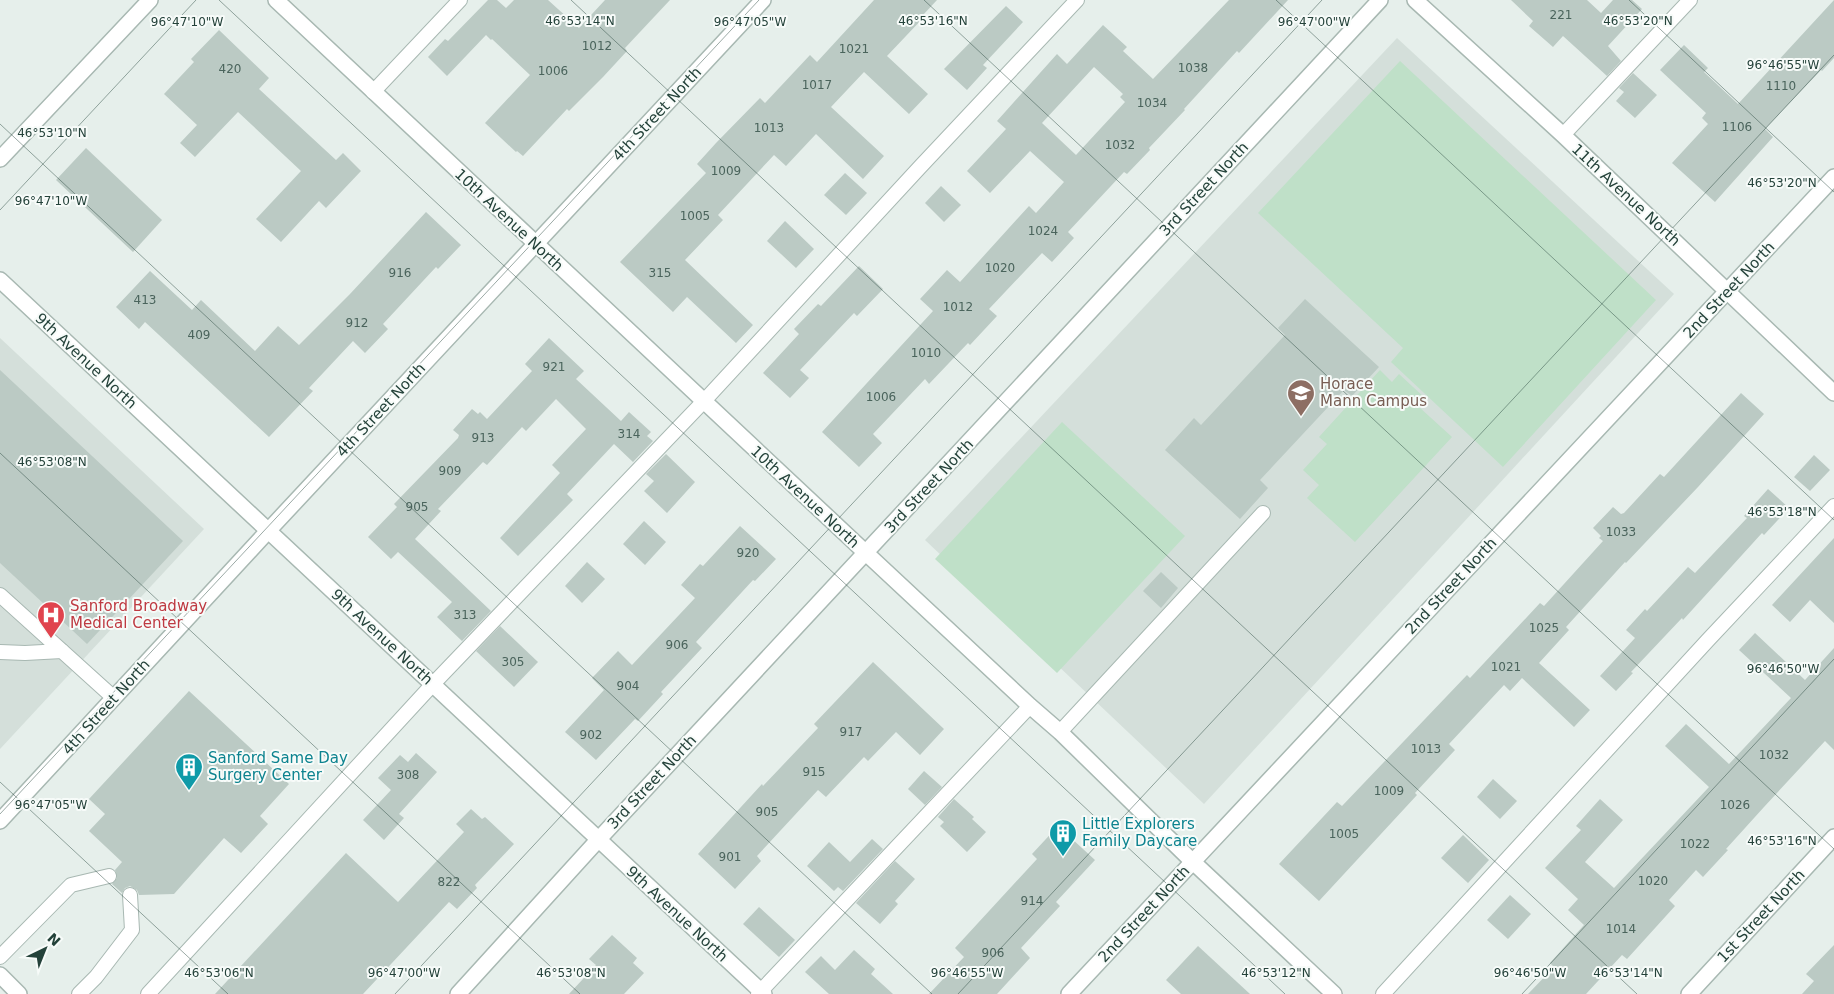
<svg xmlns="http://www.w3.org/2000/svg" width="1834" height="994" viewBox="0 0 1834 994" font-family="'DejaVu Sans',sans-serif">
  <rect width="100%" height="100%" fill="#e6efeb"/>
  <g fill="#d4dfda">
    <polygon points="1397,38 1674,294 1204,804 925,540"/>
    <polygon points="0,338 204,529 0,749"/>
  </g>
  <g fill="#bfe0c8">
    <polygon points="1400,61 1656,300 1503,467 1391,362 1403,348 1258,213"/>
    <polygon points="1380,370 1392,382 1399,374 1426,399 1419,407 1452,437 1355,542 1307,498 1319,485 1303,470 1327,444 1319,437"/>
    <polygon points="1062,422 1185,536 1057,673 935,559"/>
  </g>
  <g fill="#bbcac4" fill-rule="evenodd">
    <polygon points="488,0 497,0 506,8 514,0 548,0 579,28 605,0 670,0 625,48 627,51 603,77 569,111 567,109 523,156 517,151 516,152 485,123 530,75 492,39 491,40 486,35 447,76 428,57 445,39 448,41"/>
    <polygon points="874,0 937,0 923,15 924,17 887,56 928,94 909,114 864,72 831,107 884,156 863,179 816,134 786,166 774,155 718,215 723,220 685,260 753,325 736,343 687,297 673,312 620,262 706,173 697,164 716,143 760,98 765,103 810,55 817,62"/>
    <path d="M1229,0H1288L1239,53L1237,51L1184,109L1185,110L1149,148L1150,150L1127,174L1124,172L1068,232L1074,238L1052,262L1042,253L989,309L997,316L970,345L968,343L929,384L925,379L873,434L882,443L859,467L822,432L933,311L920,299L947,270L960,282L1029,206L1036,213L1064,182L1030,151L990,193L967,171L1006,129L997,121L1057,54L1067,64L1103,25L1127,47L1123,51L1153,79ZM1094,67L1123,94L1120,97L1125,102L1076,155L1042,123Z"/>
    <polygon points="1511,0 1587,0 1601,13 1613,0 1632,0 1642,9 1608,46 1621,61 1607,76 1563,36 1553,47 1529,26 1533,21"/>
    <polygon points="1834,0 1834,58 1822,71 1821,70 1765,129 1773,137 1715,202 1672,163 1708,124 1702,118 1706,113 1660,70 1684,45 1708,68 1704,72 1738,104"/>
    <polygon points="1006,6 1023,22 983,65 987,68 967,90 944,69"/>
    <polygon points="219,30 269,78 259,89 336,160 343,153 361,171 326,208 319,201 281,242 256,219 301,171 238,112 195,157 180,143 197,125 164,94 194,62 191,59"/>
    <polygon points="1633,73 1657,95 1635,118 1616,101 1624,92 1619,88"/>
    <polygon points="86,148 162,220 133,252 56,180"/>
    <polygon points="845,173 867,193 846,215 824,195"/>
    <polygon points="941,186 961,205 944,222 925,203"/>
    <polygon points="426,212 461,245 438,269 436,267 383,324 388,329 365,353 353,341 309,388 313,391 269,437 145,322 139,329 116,307 150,271 192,310 201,300 255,351 278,326 299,345 350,294"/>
    <polygon points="785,221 814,249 796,268 767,241"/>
    <polygon points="859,266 883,289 857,316 854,313 800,370 809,378 790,398 763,373 799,334 794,329 818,304 821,306"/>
    <polygon points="1305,299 1379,367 1352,396 1344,390 1260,480 1268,488 1240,519 1165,450 1194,418 1201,425 1285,335 1278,328"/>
    <polygon points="549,338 584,371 576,379 621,421 629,412 651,432 647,436 653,441 633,462 614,444 567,494 573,500 518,556 500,538 560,473 552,465 586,429 556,399 526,431 522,427 487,465 483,462 438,509 441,511 415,539 491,611 462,641 437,617 452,602 398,552 391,559 368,537 397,507 394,504 458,438 459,435 453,430 472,409 478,414 480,412 487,419 532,371 525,364"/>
    <polygon points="0,370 183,541 87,644 0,563"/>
    <polygon points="1741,393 1764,414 1698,487 1626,563 1625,562 1566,627 1569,630 1539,663 1590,710 1574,727 1522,678 1510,691 1504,685 1449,744 1455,750 1415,793 1417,795 1319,901 1279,864 1337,802 1342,806 1467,675 1470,678 1540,603 1544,606 1603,541 1599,538 1601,536 1593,528 1613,507 1621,514 1624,513 1660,474 1664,477"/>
    <polygon points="666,454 695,482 667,513 644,491 654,481 646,474"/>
    <polygon points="1814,455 1830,470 1810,491 1794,477"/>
    <polygon points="1768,489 1789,508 1764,535 1762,533 1683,620 1682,618 1631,672 1633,673 1616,691 1600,676 1635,638 1626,630 1645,609 1647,611 1688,567 1695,573 1747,518 1744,516"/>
    <polygon points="644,521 666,542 645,565 623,544"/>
    <polygon points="740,526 776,559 755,581 753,580 696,642 702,648 661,692 663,694 638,721 635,719 596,760 565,732 604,690 592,678 618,651 632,665 695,598 681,585 700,564 703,566"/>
    <polygon points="1834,538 1834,623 1810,600 1790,622 1772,605"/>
    <polygon points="587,562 605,579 582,603 565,586"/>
    <polygon points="1161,572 1178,588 1161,608 1143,591"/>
    <polygon points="500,626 538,662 514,687 476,651"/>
    <polygon points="1755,633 1805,680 1834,648 1834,750 1825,741 1764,807 1726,849 1728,850 1703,877 1696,870 1669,900 1675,906 1627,959 1622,955 1586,994 1528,994 1554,967 1550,963 1584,925 1568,910 1578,899 1545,868 1581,830 1576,826 1600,799 1623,820 1585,862 1614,888 1709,787 1665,746 1686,724 1729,764 1791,698 1739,650"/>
    <polygon points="873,662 944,729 920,755 896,732 868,761 864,757 826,797 818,790 757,856 761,861 735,889 698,854 762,784 763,786 818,728 814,724"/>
    <polygon points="189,691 289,784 260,816 268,824 241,853 224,838 174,894 139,895 137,890 130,886 125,888 122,893 112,884 117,878 115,870 122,862 89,831 105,814 89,799"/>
    <polygon points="416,753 437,772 399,814 404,818 384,840 363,820 391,790 378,778 400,755 408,762"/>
    <polygon points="924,771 942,787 925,805 908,789"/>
    <polygon points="1493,779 1517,801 1500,819 1477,797"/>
    <polygon points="954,799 974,817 972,819 986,832 967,852 940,826 944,822 938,817"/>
    <polygon points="471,809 482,819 485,817 514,844 475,885 477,888 457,909 449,902 363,994 215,994 346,853 398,902 464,832 456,824"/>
    <polygon points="1058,826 1095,860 1056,902 1060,906 1021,948 1030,958 997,994 929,994 964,957 955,948 1037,859 1032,854"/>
    <polygon points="1463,835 1489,860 1468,883 1441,858"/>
    <polygon points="872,839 883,849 843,891 838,887 834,891 807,866 829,842 850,862"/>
    <polygon points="895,861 915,879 895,901 898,904 880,924 856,903"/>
    <polygon points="1510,895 1531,914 1508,939 1487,920"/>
    <polygon points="759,907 795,940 779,957 743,924"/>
    <polygon points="612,935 637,958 633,963 644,973 624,994 569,994 596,965 589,959"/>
    <polygon points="1834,945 1834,994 1802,994 1814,981 1806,974"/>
    <polygon points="1198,946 1250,994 1181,994 1166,980"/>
    <polygon points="854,950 875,969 871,974 893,994 829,994 805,972 821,956 835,970"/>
  </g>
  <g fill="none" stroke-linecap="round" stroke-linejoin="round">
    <g stroke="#a8b8b2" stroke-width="16">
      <g id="service">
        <polyline points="373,92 460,0"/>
        <polyline points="1563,135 1690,0"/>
        <polyline points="0,595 114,698"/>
        <polyline points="0,652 25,653 62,651"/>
        <polyline points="1060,732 1263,513"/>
        <polyline points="0,957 71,885 109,876"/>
        <polyline points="79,994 96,977 132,930 130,895"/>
        <polyline points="148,994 433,684 704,401 920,167 1077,0"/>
        <polyline points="758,994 1030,706"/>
        <polyline points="1383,994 1708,640 1834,506"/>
      </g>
    </g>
    <g stroke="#a8b8b2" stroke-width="18">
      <g id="minor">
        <polyline points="276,0 866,553 1030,706 1060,732 1192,861 1334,994"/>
        <polyline points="1415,0 1563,135 1834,393"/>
        <polyline points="0,159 150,0"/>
        <polyline points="0,280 764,994"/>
        <polyline points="0,821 268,531 763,0"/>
        <polyline points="0,975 19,994"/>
        <polyline points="458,994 598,840 1380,0"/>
        <polyline points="1689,994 1834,837"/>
      </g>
    </g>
    <g stroke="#a8b8b2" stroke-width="18">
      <polyline id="tertiary" points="1069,994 1834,177"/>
    </g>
    <use href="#service" stroke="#fff" stroke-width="14"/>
    <use href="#minor" stroke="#fff" stroke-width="15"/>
    <use href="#tertiary" stroke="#fff" stroke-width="15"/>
  </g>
  <path fill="none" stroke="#24423a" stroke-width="1" stroke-opacity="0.45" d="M219,0L1285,994M571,0L1637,994M924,0L1834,849M1276,0L1834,520M1629,0L1834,192M0,124L932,994M0,210L196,0M0,453L580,994M0,782L228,994M0,814L759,0M395,994L1322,0M958,994L1834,55M1522,994L1834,659"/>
  <defs>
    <g id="school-pin" transform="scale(1.4375)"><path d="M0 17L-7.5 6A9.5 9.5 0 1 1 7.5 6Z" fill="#8d6e63" stroke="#f7fbf9"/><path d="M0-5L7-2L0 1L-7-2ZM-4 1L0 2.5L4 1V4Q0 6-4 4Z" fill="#fff"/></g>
    <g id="hospital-pin" transform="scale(1.4375)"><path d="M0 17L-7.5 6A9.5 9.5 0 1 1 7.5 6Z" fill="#e0444e" stroke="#f7fbf9"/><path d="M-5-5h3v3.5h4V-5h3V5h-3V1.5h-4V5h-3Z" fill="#fff"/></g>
    <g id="building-pin" transform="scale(1.4375)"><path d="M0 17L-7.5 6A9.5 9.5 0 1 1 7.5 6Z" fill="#0f9aa8" stroke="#f7fbf9"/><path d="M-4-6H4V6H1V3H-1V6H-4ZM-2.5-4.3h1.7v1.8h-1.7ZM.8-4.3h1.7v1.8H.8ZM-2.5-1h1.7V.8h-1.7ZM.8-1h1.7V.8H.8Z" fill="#fff"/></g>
  </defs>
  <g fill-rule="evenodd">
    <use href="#school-pin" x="1301" y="393"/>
    <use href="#hospital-pin" x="51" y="615"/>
    <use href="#building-pin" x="189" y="767"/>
    <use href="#building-pin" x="1063" y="833"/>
  </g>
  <g text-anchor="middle" stroke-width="4" stroke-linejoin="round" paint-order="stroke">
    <g font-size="12" fill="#4a645c">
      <text x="1561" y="19">221</text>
      <text x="597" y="50">1012</text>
      <text x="854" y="53">1021</text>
      <text x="1193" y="72">1038</text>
      <text x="230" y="73">420</text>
      <text x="553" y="75">1006</text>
      <text x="817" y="89">1017</text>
      <text x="1781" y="90">1110</text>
      <text x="1152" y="107">1034</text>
      <text x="1737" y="131">1106</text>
      <text x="769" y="132">1013</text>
      <text x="1120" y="149">1032</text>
      <text x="726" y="175">1009</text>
      <text x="695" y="220">1005</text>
      <text x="1043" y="235">1024</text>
      <text x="1000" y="272">1020</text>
      <text x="400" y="277">916</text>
      <text x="660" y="277">315</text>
      <text x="145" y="304">413</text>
      <text x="958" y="311">1012</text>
      <text x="357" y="327">912</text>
      <text x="199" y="339">409</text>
      <text x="926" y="357">1010</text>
      <text x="554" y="371">921</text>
      <text x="881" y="401">1006</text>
      <text x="629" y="438">314</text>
      <text x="483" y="442">913</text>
      <text x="450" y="475">909</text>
      <text x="417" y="511">905</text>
      <text x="1621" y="536">1033</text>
      <text x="748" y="557">920</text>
      <text x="465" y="619">313</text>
      <text x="1544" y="632">1025</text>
      <text x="677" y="649">906</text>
      <text x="513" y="666">305</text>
      <text x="1506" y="671">1021</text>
      <text x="628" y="690">904</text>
      <text x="851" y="736">917</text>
      <text x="591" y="739">902</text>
      <text x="1426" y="753">1013</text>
      <text x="1774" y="759">1032</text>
      <text x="814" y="776">915</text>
      <text x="408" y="779">308</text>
      <text x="1389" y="795">1009</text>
      <text x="1735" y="809">1026</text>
      <text x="767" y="816">905</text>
      <text x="1344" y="838">1005</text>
      <text x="1695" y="848">1022</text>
      <text x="730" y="861">901</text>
      <text x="1653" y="885">1020</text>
      <text x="449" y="886">822</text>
      <text x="1032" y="905">914</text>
      <text x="1621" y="933">1014</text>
      <text x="993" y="957">906</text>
    </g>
    <g font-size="15" fill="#24423a" stroke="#f7fbf9">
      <text transform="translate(657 114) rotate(-47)" y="5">4th Street North</text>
      <text transform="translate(1204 189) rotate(-47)" y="5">3rd Street North</text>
      <text transform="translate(1626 195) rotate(43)" y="5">11th Avenue North</text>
      <text transform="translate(509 220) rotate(43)" y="5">10th Avenue North</text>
      <text transform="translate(1729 290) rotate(-47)" y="5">2nd Street North</text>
      <text transform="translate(86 361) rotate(43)" y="5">9th Avenue North</text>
      <text transform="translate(381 410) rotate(-47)" y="5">4th Street North</text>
      <text transform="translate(929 486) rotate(-47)" y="5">3rd Street North</text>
      <text transform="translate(805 497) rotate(43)" y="5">10th Avenue North</text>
      <text transform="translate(1451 586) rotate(-47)" y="5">2nd Street North</text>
      <text transform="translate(382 637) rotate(43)" y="5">9th Avenue North</text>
      <text transform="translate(106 707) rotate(-48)" y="5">4th Street North</text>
      <text transform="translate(652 782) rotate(-47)" y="5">3rd Street North</text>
      <text transform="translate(677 914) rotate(43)" y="5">9th Avenue North</text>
      <text transform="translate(1144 914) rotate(-47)" y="5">2nd Street North</text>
      <text transform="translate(1761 916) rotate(-47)" y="5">1st Street North</text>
    </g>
    <g font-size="15" fill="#785e54" stroke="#f7fbf9" text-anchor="start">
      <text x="1320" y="389">Horace<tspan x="1320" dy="17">Mann Campus</tspan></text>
    </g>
    <g font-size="15" fill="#be3a42" stroke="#f7fbf9" text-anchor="start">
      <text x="70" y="611">Sanford Broadway<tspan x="70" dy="17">Medical Center</tspan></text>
    </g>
    <g font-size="15" fill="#0d838f" stroke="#f7fbf9" text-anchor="start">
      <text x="208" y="763">Sanford Same Day<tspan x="208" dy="17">Surgery Center</tspan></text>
      <text x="1082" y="829">Little Explorers<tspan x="1082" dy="17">Family Daycare</tspan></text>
    </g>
  </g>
  <g font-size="12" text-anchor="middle" fill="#24423a" stroke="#f7fbf9" stroke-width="4" stroke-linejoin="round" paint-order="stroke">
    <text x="580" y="25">46°53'14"N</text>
    <text x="933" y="25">46°53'16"N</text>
    <text x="1638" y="25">46°53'20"N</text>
    <text x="750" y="26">96°47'05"W</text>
    <text x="1314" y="26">96°47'00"W</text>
    <text x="187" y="26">96°47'10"W</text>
    <text x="1783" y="69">96°46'55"W</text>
    <text x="52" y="137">46°53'10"N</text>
    <text x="1782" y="187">46°53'20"N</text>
    <text x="51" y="205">96°47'10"W</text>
    <text x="52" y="466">46°53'08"N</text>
    <text x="1782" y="516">46°53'18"N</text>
    <text x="1783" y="673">96°46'50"W</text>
    <text x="51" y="809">96°47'05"W</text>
    <text x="1782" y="845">46°53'16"N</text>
    <text x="404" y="977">96°47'00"W</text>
    <text x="967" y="977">96°46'55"W</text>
    <text x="1530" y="977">96°46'50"W</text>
    <text x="219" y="977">46°53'06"N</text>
    <text x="571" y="977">46°53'08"N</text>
    <text x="1276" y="977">46°53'12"N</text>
    <text x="1628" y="977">46°53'14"N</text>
  </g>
  <g transform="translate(45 949) rotate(43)" stroke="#f7fbf9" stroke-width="4" paint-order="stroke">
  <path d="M0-4L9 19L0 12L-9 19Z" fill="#24423a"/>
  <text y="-8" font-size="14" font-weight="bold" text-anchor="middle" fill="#24423a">N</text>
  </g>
</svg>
